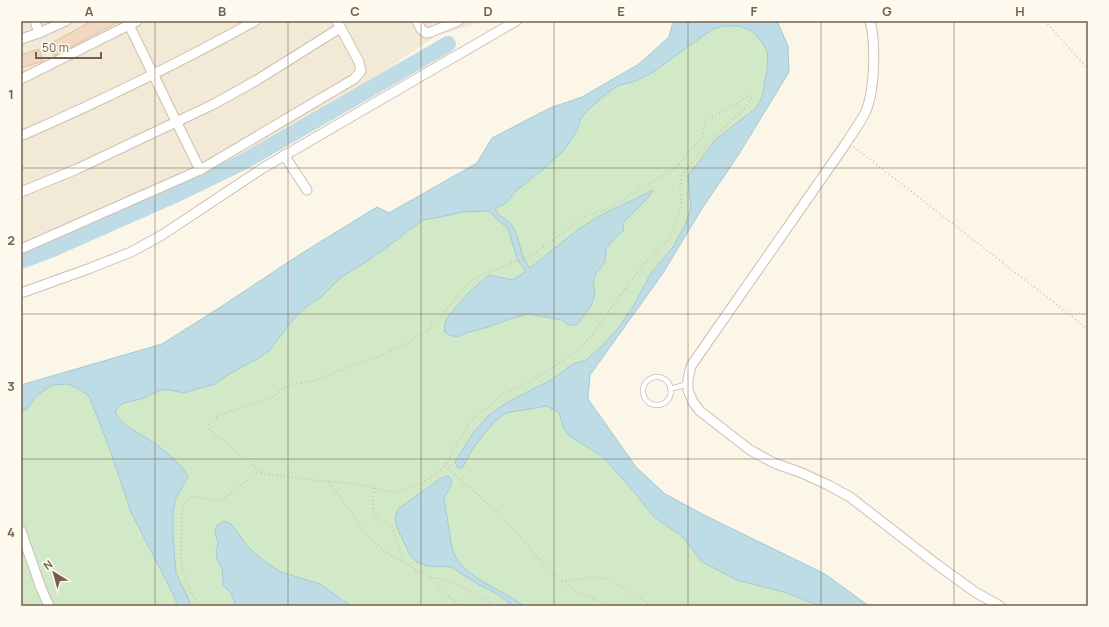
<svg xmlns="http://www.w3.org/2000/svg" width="1109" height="627" viewBox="0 0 1109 627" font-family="Manrope,sans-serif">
  <rect width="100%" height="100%" fill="#fcf6e9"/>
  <g fill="#f3e9d7">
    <polygon points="21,21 135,21 21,77"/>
    <polygon points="137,21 486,21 436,36 377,76 240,157 148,199 21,252 21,79"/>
  </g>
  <polygon fill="#d2e9c7" points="674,21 777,21 788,46 789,72 737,157 701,210 663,273 590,375 588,399 636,467 665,494 704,515 825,574 869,606 21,606 21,385 162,344 216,310 299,255 377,207 389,213 477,163 492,138 550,108 582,97 639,64 669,37 673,22"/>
  <g fill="#bedce5" stroke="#a4cad6">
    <path d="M674,21H777L788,46L789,72L737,157L701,210L663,273L590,375L588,399L636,467L665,494L704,515L825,574L869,606H819L787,593L737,580L702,562L683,537L654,517L635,493L603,457L571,437L564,429L559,413L547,406L506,413L494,422L473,448L463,467L458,468L455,462L473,433L488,416L506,403L551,380L573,364L586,360L602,346L619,327L634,305L651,273L673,247L685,225L691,208L688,176L715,140L756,108L762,97L768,64L767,51L762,42L752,31L739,26H723L711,30L655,71L636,81L619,85L605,95L589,109L581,118L577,131L564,150L545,168L517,190L506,203L495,209C499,217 508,219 513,227C521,240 519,255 530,268L576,231L597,217L653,190L649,197L624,222L623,231L613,240L606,249L605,262L596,273L593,281L595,294L591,306L577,325H568L562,320L528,314L510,319L488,327L466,333L458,337L449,335L444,331L446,319L469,292L489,275L513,280L526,271L518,261L508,229L489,211L462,212L445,216L423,220L372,258L340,278L322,296L305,308L296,316L269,351L259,358L229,374L215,384L183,393L171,390H161L141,399L123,403L118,407L115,412C122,427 140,433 153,442C163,449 184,466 188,477L176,498L173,511V535L176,573L192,606H178L173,594L131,512L109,447L89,396L79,389L68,384L53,385L43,391L35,397L27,409L21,412V385L162,344L216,310L299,255L377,207L389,213L477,163L492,138L550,108L582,97L639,64L669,37L673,22Z"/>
    <path d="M448,476L451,479C453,487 446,492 444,499C446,511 448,523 450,535C451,540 451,546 453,551C463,578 502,589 524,606H513L499,595L476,583L451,567L427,566L417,562L410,555L398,530L395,519L398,509L441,478Z"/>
    <polygon points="224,521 231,524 250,549 267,563 281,572 320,584 351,606 236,606 231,593 223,585 222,568 217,559 216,551 218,543 215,531 217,525"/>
  </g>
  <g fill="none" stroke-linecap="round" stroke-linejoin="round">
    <polyline stroke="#bedce5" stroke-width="16" points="21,261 55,248 175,195 243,162 448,44"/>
  </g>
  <g fill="#f0d8c1" stroke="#e2c0a3">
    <polygon points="92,21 120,21 54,56 48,45"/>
    <polygon points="39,49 43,61 21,68 21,55"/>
  </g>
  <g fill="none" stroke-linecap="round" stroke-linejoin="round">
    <g stroke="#cdbfaf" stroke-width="6">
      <g id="service">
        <circle cx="657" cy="391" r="14"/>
        <polyline points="670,389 688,384"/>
      </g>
    </g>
    <g stroke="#cdbfaf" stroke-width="11">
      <g id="minor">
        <polyline points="35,21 39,33"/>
        <polyline points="417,21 421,29 426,33 431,32 458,21"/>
        <path d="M870,21C876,43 875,92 865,113C860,123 853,132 847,142L691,366L688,379V390L693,402L700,411L750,450L774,463L802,473L828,485L850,497L935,563L975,592L1000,606"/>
        <polyline points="129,25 200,170"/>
        <polyline points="21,39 39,33 66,21"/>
        <polyline points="21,79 137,21"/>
        <path d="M21,136C101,101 179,63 255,21"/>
        <polyline points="284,155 307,190"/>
        <polyline points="21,192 77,169 214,104 257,80 340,28"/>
        <polyline points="21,249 200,170 354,79 361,71 359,62 337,21"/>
        <polyline points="21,293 88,269 131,252 162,235 263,168 516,21"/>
        <polyline points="21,531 41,588 49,606"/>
      </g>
    </g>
    <g stroke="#d5bca4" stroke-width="1.5" stroke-dasharray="1 3" stroke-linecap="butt">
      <polyline points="1045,21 1088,69"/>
      <polyline points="854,147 1088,329"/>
      <polyline points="445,466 495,510 514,530 544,565 566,585 585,596 611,606"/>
      <polyline points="329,482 368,536 387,553 430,577 442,591 461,606"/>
      <path d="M374,488C373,499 370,514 381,521C385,523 388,524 392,527L405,563"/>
      <polyline points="430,577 451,581 496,606"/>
      <polyline points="562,581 596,577 610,580 653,606"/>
      <polyline points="200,606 189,589 181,562 182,513 185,501 193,496 214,501 226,497 256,473 313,480 360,484 381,490 399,492 415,486 432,477 445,466 470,421 502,395 535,379 576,352 593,334 629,283 648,260 667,241 676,222 681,206 680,188 682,175 709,142 744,109 752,98 749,95 746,97 735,105 706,121 703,129 703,136 677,166 665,174 610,208 588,215 532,255 479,276 468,284 441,316 426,332 409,342 379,356 314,381 291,384 282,389 275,396 218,416 208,424 209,429 264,474"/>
    </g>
    <use href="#service" stroke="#fff" stroke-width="4.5"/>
    <use href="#minor" stroke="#fff" stroke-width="9"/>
  </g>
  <path fill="none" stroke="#755f4d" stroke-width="1" stroke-opacity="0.55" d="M155,21V606M288,21V606M421,21V606M554,21V606M688,21V606M821,21V606M954,21V606M21,168H1088M21,314H1088M21,459H1088"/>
  <rect width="1109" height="627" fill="none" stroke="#fefaef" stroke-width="44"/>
  <g transform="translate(54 573) rotate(323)" stroke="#fefaef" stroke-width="3" paint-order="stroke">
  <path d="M0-3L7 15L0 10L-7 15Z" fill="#755f4d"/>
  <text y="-6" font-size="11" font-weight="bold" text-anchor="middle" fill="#755f4d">N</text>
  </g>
  <path d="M36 52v6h65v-6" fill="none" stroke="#755f4d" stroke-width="2"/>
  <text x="42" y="52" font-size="12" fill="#755f4d" stroke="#fefaef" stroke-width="3" paint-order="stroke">50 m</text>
  <rect x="22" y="22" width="1065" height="583" fill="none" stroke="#755f4d" stroke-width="1.5"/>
  <g font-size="13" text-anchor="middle" font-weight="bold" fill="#755f4d">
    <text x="89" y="16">A</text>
    <text x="222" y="16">B</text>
    <text x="355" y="16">C</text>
    <text x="488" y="16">D</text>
    <text x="621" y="16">E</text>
    <text x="754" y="16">F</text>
    <text x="887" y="16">G</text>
    <text x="1020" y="16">H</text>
    <text x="11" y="99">1</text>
    <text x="11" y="245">2</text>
    <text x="11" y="391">3</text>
    <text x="11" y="537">4</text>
  </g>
</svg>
